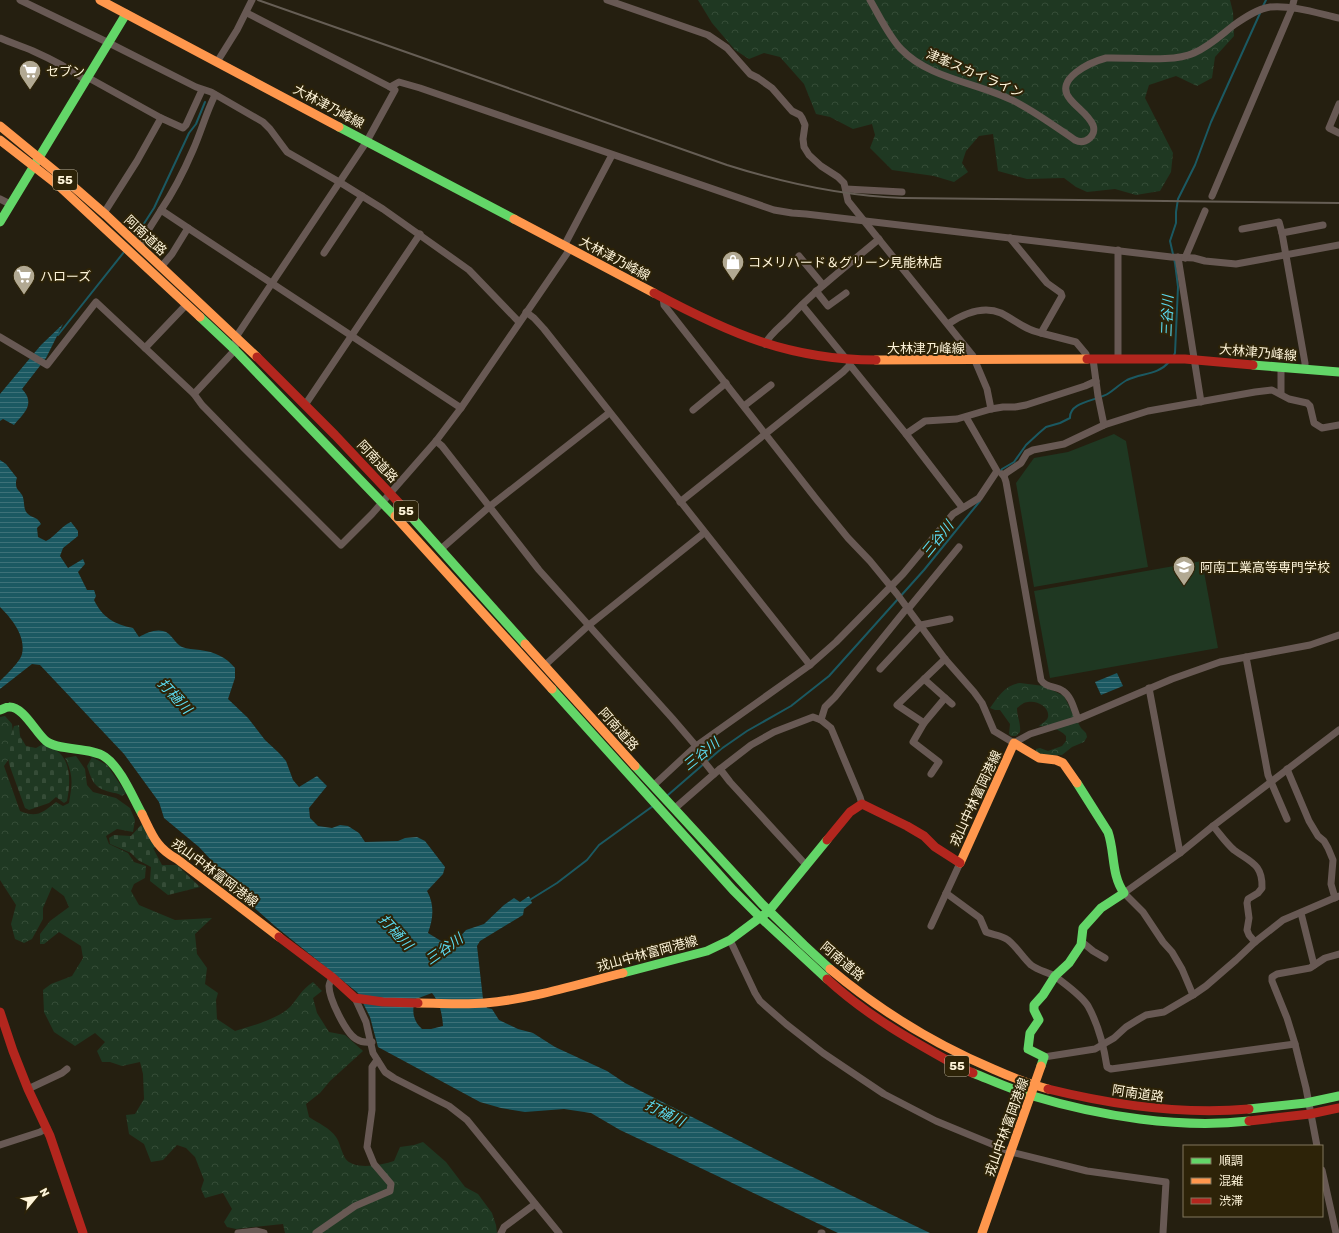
<svg xmlns="http://www.w3.org/2000/svg" width="1339" height="1233" viewBox="0 0 1339 1233" font-family="Rubik,'Noto Sans JP',sans-serif">
  <defs>
    <pattern id="forest-crowns" width="20" height="18" patternUnits="userSpaceOnUse"><rect width="20" height="18" fill="#1f3822"/><path d="M2 6a3 3 0 1 1 6 0M12 15a3 3 0 1 1 6 0" fill="none" stroke="#354c37"/></pattern>
    <pattern id="cemetery-stones" width="16" height="16" patternUnits="userSpaceOnUse"><rect width="16" height="16" fill="#1f3822"/><path d="M2 7V4a2 2 0 0 1 4 0v3zM10 15v-3a2 2 0 0 1 4 0v3z" fill="#354c37"/></pattern>
    <pattern id="water-rules" width="6" height="5" patternUnits="userSpaceOnUse"><rect width="6" height="5" fill="#1b5962"/><path d="M0 2.5h6" fill="none" stroke="#3d7178"/></pattern>
  </defs>
  <rect width="100%" height="100%" fill="#251f10"/>
  <g fill="#1f3822">
    <polygon points="1114,434 1126,441 1148,567 1034,587 1016,483 1034,458 1068,452"/>
    <polygon points="1202,561 1218,648 1050,678 1034,591"/>
  </g>
  <g fill="url(#forest-crowns)">
    <polygon points="698,0 1230,0 1233,12 1234,36 1215,57 1212,78 1197,86 1176,76 1149,85 1145,98 1173,153 1171,172 1160,191 1136,195 1115,189 1087,192 1076,187 1064,178 1027,179 998,171 993,134 979,136 966,151 962,163 968,172 954,182 934,176 892,170 870,148 875,135 872,124 853,129 830,117 816,114 804,84 780,57 764,53 749,59 735,50 712,23"/>
    <path d="M1020,683L1044,686L1064,696L1073,714L1081,728L1086,733L1087,737L1084,742L1072,747L1062,755H1042L1036,753V749L1040,748L1048,751L1062,746L1066,741V736C1060,729 1048,726 1039,726C1042,723 1047,721 1048,717C1050,707 1037,700 1028,702C1024,702 1021,705 1017,708C1017,717 1021,723 1020,732L1016,736H1011L1009,734L1010,724L1000,710H995L990,708C998,697 1005,685 1020,683Z"/>
    <path d="M5,716L12,724L15,750L4,766L20,811C37,818 42,813 56,802L63,806L69,803C72,786 74,775 65,758L76,756L85,769L87,785L93,792L116,798L130,808L135,820L133,832L117,829L106,836L109,844L128,853L134,862L146,866L145,878L134,884L131,891L139,905L175,920L212,918L195,934L197,954L207,968L205,984L218,993L216,1000L217,1019L235,1031C251,1026 278,1019 290,1007C299,997 301,990 313,982L322,991L313,998L317,1013L329,1032L345,1035L363,1051L330,1081L320,1093L306,1104L309,1117C318,1123 330,1128 336,1137C340,1143 341,1151 345,1158C353,1171 382,1165 394,1161L400,1147L414,1145L423,1142L446,1162L465,1187L478,1194L492,1213L496,1225L497,1233H285L283,1224L236,1229L227,1227L224,1222L232,1209L223,1193L205,1198L201,1189L204,1180L195,1157L186,1148L177,1145L163,1160L151,1162L144,1144L129,1134L126,1115L135,1114L144,1099L143,1074L140,1062L122,1066L110,1062H102L97,1051L105,1042L95,1033L75,1046L54,1032L44,1012L43,990L51,984L72,976L83,958L81,946L59,932L44,944H40V934L50,921L69,907L64,896L52,887L43,908V919L32,939L24,943L15,939L11,924L16,905L0,880V717Z"/>
  </g>
  <g fill="url(#cemetery-stones)">
    <path d="M19,725L20,736L26,746L36,748L43,744C48,746 53,748 57,751C72,761 70,786 67,801L64,803L56,797L49,803L29,810L25,808L9,764L7,747L14,726Z"/>
    <path d="M92,757L107,765L126,793L122,796C118,793 114,793 110,792C94,788 92,781 87,766Z"/>
    <polygon points="142,824 156,847 153,848 162,865 177,865 200,887 168,895 150,881 151,867 138,860 131,853 110,844 109,838 114,835 131,836"/>
  </g>
  <g fill="url(#water-rules)" fill-rule="evenodd">
    <path d="M63,324L46,358L22,389C36,404 24,413 14,425L3,419L0,421V394L41,345Z"/>
    <path d="M0,460L6,464L17,478C16,480 16,482 16,484C16,490 20,491 22,495C25,500 23,509 27,513C32,519 36,515 41,524L37,528L38,537L46,541C56,536 61,526 71,522L78,531V536L63,548L60,556L68,568L83,559L85,564L78,572L87,590H94L96,596L94,600C103,618 114,624 133,628L139,637C146,633 155,629 163,631C172,633 174,643 182,647C187,649 194,649 200,650C215,652 226,657 235,668V678L228,699L248,718L265,740L279,753L286,761L293,780L299,787L317,776L327,786L309,808L310,818L318,826L332,828L340,825L348,826L359,833L365,842L398,841L405,838L417,837L425,841L445,867L443,874L427,891C435,905 433,919 428,933L446,944L458,939L466,930L484,924L504,905L514,898L520,902L529,896L532,903L524,909L523,915L480,941L477,946L483,999L487,1008L492,1009L499,1020L518,1029L533,1033L555,1047L607,1071L625,1083L771,1157L930,1233H838L620,1130L591,1113L564,1109L525,1112L501,1108L480,1102L378,1047L370,1017L358,993L276,927L231,887L227,877L199,847L164,818L159,802L124,754L40,665L32,664L0,689V681C6,675 20,662 22,654C26,636 12,619 0,607ZM432,993C440,1003 442,1013 443,1026L431,1029H422C413,1021 411,1010 416,999Z"/>
    <polygon points="1117,673 1123,686 1101,695 1095,682"/>
  </g>
  <g fill="none" stroke-linecap="round" stroke-linejoin="round">
    <g stroke="#1b5962" stroke-width="2">
      <polyline points="1263,6 1266,0"/>
      <polyline points="136,236 154,208 189,133 196,124 205,102"/>
      <polyline points="58,335 124,252"/>
      <polyline points="1174,355 1175,353 1178,287 1175,263 1170,241 1176,223 1176,212 1178,199 1195,165 1211,122 1261,11"/>
      <path d="M999,473L1002,469L1014,462L1026,445L1039,433L1046,427L1060,423L1070,418C1069,401 1098,401 1109,393C1115,389 1120,384 1127,380C1141,373 1158,375 1169,362"/>
      <polyline points="668,795 721,749 747,731 791,706 829,676 924,570 980,501"/>
      <polyline points="528,901 557,883 587,860 599,845 653,806"/>
    </g>
    <g stroke="#685954" stroke-width="7">
      <polyline points="20,0 109,43 196,87 211,92 263,122 270,129 287,152 341,183 383,209 469,270 519,322"/>
      <polyline points="607,0 708,35 727,48 750,74 758,78 772,88 792,111 800,115 802,118 805,125 803,139 804,147 809,155 821,166 838,177 844,183 848,201 973,356 987,389 991,409"/>
      <path d="M870,0C880,17 888,35 901,49C929,79 980,83 1016,102C1037,113 1056,127 1075,140C1085,145 1097,136 1093,125C1088,114 1077,108 1070,99C1053,79 1091,62 1106,58C1131,57 1172,63 1194,53C1210,46 1221,35 1234,25C1244,18 1257,9 1270,7C1292,5 1317,13 1339,18"/>
      <polyline points="247,13 390,87 399,82 420,88 774,210 792,213 806,214 1171,257 1194,258 1205,261 1236,264 1339,245"/>
      <path d="M0,38C11,43 22,46 33,51C51,59 69,68 85,80"/>
      <polyline points="217,62 237,30 252,0"/>
      <polyline points="87,77 161,118 137,161 104,213"/>
      <polyline points="1339,104 1329,128 1339,133"/>
      <polyline points="161,118 183,128 186,125 202,90"/>
      <polyline points="846,189 902,192"/>
      <polyline points="1212,196 1292,8 1294,0"/>
      <polyline points="0,199 10,204"/>
      <path d="M161,210C174,191 184,171 193,150C201,132 206,113 215,95"/>
      <polyline points="1242,229 1279,222 1282,233"/>
      <polyline points="1010,238 1047,283 1061,293 1062,296 1041,333 1076,342 1086,354 1087,359"/>
      <polyline points="564,246 612,155"/>
      <polyline points="140,248 149,229 161,210 188,228"/>
      <polyline points="324,253 362,196"/>
      <polyline points="799,256 823,285"/>
      <polyline points="1178,257 1201,402"/>
      <polyline points="1185,258 1205,211"/>
      <polyline points="161,267 172,254 188,228 461,408"/>
      <polyline points="816,291 828,306 846,293"/>
      <polyline points="663,298 664,305 817,500 848,538 870,561 897,594 945,659 974,692 982,703 994,731 1014,743 1019,740 1030,734 1078,719 1172,679 1220,662 1310,645 1339,635"/>
      <polyline points="802,305 847,360"/>
      <polyline points="526,312 534,318 544,329 810,665"/>
      <path d="M948,324C963,314 982,305 1001,313C1015,320 1025,330 1041,333"/>
      <polyline points="0,337 47,365 96,302 194,394 202,405 243,447 341,545 372,514 436,441 461,408 570,249"/>
      <path d="M765,344C770,334 780,327 788,319C816,289 848,265 879,239"/>
      <polyline points="145,348 186,305"/>
      <polyline points="1093,359 1098,396 1104,425"/>
      <polyline points="1118,359 1118,250"/>
      <polyline points="850,365 906,434 962,507"/>
      <polyline points="1281,367 1281,394"/>
      <polyline points="1305,369 1305,363 1282,233 1323,225"/>
      <polyline points="194,394 235,350 236,337 367,141 395,90 390,87"/>
      <polyline points="305,405 420,234"/>
      <polyline points="744,406 771,385"/>
      <polyline points="693,410 726,383"/>
      <polyline points="906,434 925,421 957,419 991,409 1003,407 1015,407 1026,405 1085,386 1096,381"/>
      <polyline points="436,441 442,446 539,570 672,718 696,746"/>
      <path d="M1002,474L1004,476L1006,482L1041,680C1046,688 1056,686 1063,691C1072,697 1074,710 1078,719"/>
      <polyline points="1004,476 1006,473 1021,463 1027,453 1033,450 1064,444 1104,425 1148,411 1255,392 1272,390 1289,399 1307,403 1310,406 1314,423 1322,428 1339,425"/>
      <polyline points="680,502 843,372 850,365 849,360"/>
      <polyline points="441,549 489,507 609,413"/>
      <polyline points="908,609 959,547"/>
      <polyline points="1246,657 1268,775 1287,819"/>
      <polyline points="544,666 589,625 704,533"/>
      <polyline points="880,669 921,625 950,619"/>
      <polyline points="924,679 952,704"/>
      <polyline points="1149,688 1180,853"/>
      <polyline points="821,720 825,707 835,697 907,608"/>
      <polyline points="924,723 897,705 945,659"/>
      <polyline points="720,769 751,745 774,732 813,717 821,720 831,728 860,797 862,804"/>
      <polyline points="1287,769 1309,821 1318,836 1324,841 1328,848 1333,860 1331,884 1335,898"/>
      <polyline points="714,774 720,769 730,782 806,865"/>
      <polyline points="931,774 939,762 913,742 924,723 945,698"/>
      <polyline points="653,786 696,746 810,665 836,642 903,574 953,514 979,498 997,471 966,417"/>
      <polyline points="674,809 714,774 694,749"/>
      <path d="M1213,826C1220,834 1226,843 1234,850C1250,862 1263,864 1262,888L1258,893L1248,899L1247,903L1249,918L1247,930L1249,935L1255,942"/>
      <path d="M946,893L980,918L986,932C993,935 1001,935 1008,940C1017,947 1023,958 1031,965C1039,971 1048,972 1056,977C1066,985 1081,995 1088,1006C1098,1024 1104,1047 1107,1067L1111,1069L1295,1044"/>
      <polyline points="1301,913 1314,965"/>
      <polyline points="931,926 960,863"/>
      <polyline points="730,940 755,993 760,1001 786,1024 823,1053 884,1094 936,1121 1011,1152 1087,1171 1166,1182 1163,1233"/>
      <polyline points="1082,942 1093,951 1105,958"/>
      <path d="M332,977C331,980 329,984 329,986C329,999 346,1033 356,1039C361,1042 366,1043 372,1042"/>
      <polyline points="1193,995 1182,969 1172,952 1163,942 1143,912 1124,893 1180,853 1213,826 1339,730"/>
      <polyline points="355,998 366,1022 373,1053 385,1072 394,1078 449,1106 467,1120 559,1233"/>
      <polyline points="1044,1057 1095,1049 1114,1038 1126,1027 1139,1019 1146,1015 1164,1012 1193,995 1206,986 1236,960 1255,942 1283,920 1339,896"/>
      <polyline points="28,1089 62,1073 67,1069"/>
      <polyline points="0,1145 40,1132 47,1128"/>
      <polyline points="1317,1146 1306,1088 1295,1044 1287,1018 1272,981 1272,977 1277,974 1310,968 1325,958 1339,954"/>
      <polyline points="1322,1170 1336,1233"/>
      <polyline points="238,1233 256,1231 264,1233"/>
      <polyline points="316,1233 355,1206 390,1191 391,1184 374,1164 367,1147 372,1110 372,1067 377,1060"/>
      <polyline points="501,1233 504,1227 535,1204"/>
      <polyline points="821,1233 822,1233"/>
    </g>
    <g stroke="#63d668" stroke-width="9">
      <polyline points="339,127 514,219"/>
      <polyline points="0,222 126,14"/>
      <polyline points="200,317 235,350 395,516"/>
      <polyline points="1253,365 1339,372"/>
      <polyline points="400,504 525,644"/>
      <polyline points="552,689 733,890 761,918 827,979"/>
      <path d="M0,710C3,709 6,707 9,707C23,706 36,733 46,741C58,751 91,747 105,757C121,768 133,798 142,814"/>
      <polyline points="635,766 762,904 804,945 830,969"/>
      <polyline points="623,973 707,951 730,940 769,911 827,840"/>
      <path d="M1041,1066L1044,1057L1028,1049L1030,1033L1039,1020L1034,1010V1005L1043,995L1055,976L1069,963L1081,945L1083,928L1101,908L1124,893C1111,875 1115,852 1108,832L1077,783"/>
      <path d="M973,1073C993,1081 1013,1090 1033,1096C1099,1116 1180,1129 1249,1121"/>
      <polyline points="1249,1109 1306,1103 1339,1096"/>
    </g>
    <g stroke="#ff974d" stroke-width="9">
      <polyline points="100,0 339,127"/>
      <polyline points="0,126 67,181 106,215 257,357"/>
      <polyline points="0,140 59,186 200,317"/>
      <polyline points="514,219 654,293"/>
      <polyline points="876,360 1087,359"/>
      <polyline points="395,516 552,689"/>
      <polyline points="525,644 635,766"/>
      <path d="M142,814C152,834 156,848 177,859L279,937"/>
      <polyline points="960,863 1014,743 1039,758 1056,760 1063,763 1077,783"/>
      <path d="M830,969C879,1010 934,1044 993,1069C1011,1077 1029,1084 1048,1089"/>
      <path d="M418,1003C440,1003 463,1005 485,1003C532,999 578,984 623,973"/>
      <polyline points="982,1233 1041,1066"/>
    </g>
    <g stroke="#b3261e" stroke-width="9">
      <path d="M654,293C729,333 789,360 876,360"/>
      <polyline points="257,357 335,435 400,504"/>
      <polyline points="1087,359 1185,359 1253,365"/>
      <polyline points="827,840 850,812 862,804 907,826 924,836 935,847 960,863"/>
      <polyline points="279,937 332,977 355,998 383,1002 418,1003"/>
      <path d="M827,979C867,1016 914,1042 961,1068L973,1073"/>
      <polyline points="0,1012 13,1051 28,1089 50,1136 83,1233"/>
      <path d="M1048,1089C1113,1105 1182,1115 1249,1109"/>
      <polyline points="1249,1121 1310,1114 1339,1108"/>
    </g>
    <path stroke="#665e55" stroke-width="2" d="M258,0L727,165C784,183 843,196 903,198L1339,203"/>
  </g>
  <defs>
    <g id="supermarket-pin" transform="scale(1.15)"><path d="M0 17L-7.5 6A9.5 9.5 0 1 1 7.5 6Z" fill="#b2a993" stroke="#2d2308"/><path d="M-6-5.5h2.5l.6 2H6L4.5 2H-2.5L-4.4-4H-6ZM-1.5 3.2a1.3 1.3 0 1 0 .1 0ZM3 3.2a1.3 1.3 0 1 0 .1 0Z" fill="#fff"/></g>
    <g id="shop-pin" transform="scale(1.15)"><path d="M0 17L-7.5 6A9.5 9.5 0 1 1 7.5 6Z" fill="#b2a993" stroke="#2d2308"/><path d="M-5-2.5h2.3a2.7 3.5 0 0 1 5.4 0H5L5.5 6h-11ZM-1.5-2.5h3a1.5 2.3 0 0 0-3 0Z" fill="#fff"/></g>
    <g id="university-pin" transform="scale(1.15)"><path d="M0 17L-7.5 6A9.5 9.5 0 1 1 7.5 6Z" fill="#b2a993" stroke="#2d2308"/><path d="M0-5L7-2L0 1L-7-2ZM-4 1L0 2.5L4 1V4Q0 6-4 4Z" fill="#fff"/></g>
  </defs>
  <g fill-rule="evenodd">
    <use href="#supermarket-pin" x="30" y="71"/>
    <use href="#shop-pin" x="733" y="262"/>
    <use href="#supermarket-pin" x="24" y="276"/>
    <use href="#university-pin" x="1184" y="567"/>
  </g>
  <g text-anchor="middle" stroke-width="4" stroke-linejoin="round" paint-order="stroke">
    <g fill="#2d2308" stroke="#bfb59a" stroke-width="1">
      <rect x="53" y="170" width="24" height="20" rx="3"/>
      <rect x="394" y="501" width="24" height="20" rx="3"/>
      <rect x="945" y="1056" width="24" height="20" rx="3"/>
    </g>
    <g font-size="12" font-weight="bold" fill="#fef4d9">
      <text x="65" y="184">55</text>
      <text x="406" y="515">55</text>
      <text x="957" y="1070">55</text>
    </g>
    <g font-size="13" fill="#fef4d9" stroke="#2d2308" text-anchor="start">
      <text x="46" y="76">セブン</text>
      <text x="748" y="267">コメリハード＆グリーン見能林店</text>
      <text x="40" y="281">ハローズ</text>
      <text x="1200" y="572">阿南工業高等専門学校</text>
    </g>
    <g font-size="13" fill="#fef4d9" stroke="#2d2308">
      <text transform="translate(975 73) rotate(23)" y="5">津峯スカイライン</text>
      <text transform="translate(329 106) rotate(28)" y="5">大林津乃峰線</text>
      <text transform="translate(146 235) rotate(43)" y="5">阿南道路</text>
      <text transform="translate(615 258) rotate(28)" y="5">大林津乃峰線</text>
      <text x="926" y="353">大林津乃峰線</text>
      <text transform="translate(1258 352) rotate(5)" y="5">大林津乃峰線</text>
      <text transform="translate(378 461) rotate(47)" y="5">阿南道路</text>
      <text transform="translate(619 729) rotate(48)" y="5">阿南道路</text>
      <text transform="translate(975 798) rotate(-65)" y="5">戎山中林富岡港線</text>
      <text transform="translate(215 872) rotate(37)" y="5">戎山中林富岡港線</text>
      <text transform="translate(647 953) rotate(-15)" y="5">戎山中林富岡港線</text>
      <text transform="translate(843 961) rotate(40)" y="5">阿南道路</text>
      <text transform="translate(1138 1093) rotate(8)" y="5">阿南道路</text>
      <text transform="translate(1006 1127) rotate(-70)" y="5">戎山中林富岡港線</text>
    </g>
    <g font-size="14" font-style="italic" fill="#5bdbf1" stroke="#2d2308">
      <text transform="translate(1167 316) rotate(-88)" y="5">三谷川</text>
      <text transform="translate(937 539) rotate(-51)" y="5">三谷川</text>
      <text transform="translate(175 696) rotate(47)" y="5">打樋川</text>
      <text transform="translate(701 754) rotate(-39)" y="5">三谷川</text>
      <text transform="translate(396 932) rotate(47)" y="5">打樋川</text>
      <text transform="translate(444 949) rotate(-35)" y="5">三谷川</text>
      <text transform="translate(665 1113) rotate(26)" y="5">打樋川</text>
    </g>
  </g>
  <rect x="1183" y="1145" width="140" height="72" fill="#2d2308" stroke="#81775c"/>
  <rect x="1191" y="1158" width="20" height="6" fill="#63d668" stroke="#81775c"/>
  <text x="1219" y="1165" font-size="12" fill="#fef4d9">順調</text>
  <rect x="1191" y="1178" width="20" height="6" fill="#ff974d" stroke="#81775c"/>
  <text x="1219" y="1185" font-size="12" fill="#fef4d9">混雑</text>
  <rect x="1191" y="1198" width="20" height="6" fill="#b3261e" stroke="#81775c"/>
  <text x="1219" y="1205" font-size="12" fill="#fef4d9">渋滞</text>
  <g transform="translate(36 1197) rotate(61)" stroke="#2d2308" stroke-width="3" paint-order="stroke">
  <path d="M0-3L7 15L0 10L-7 15Z" fill="#fef4d9"/>
  <text y="-6" font-size="11" font-weight="bold" text-anchor="middle" fill="#fef4d9">N</text>
  </g>
</svg>
